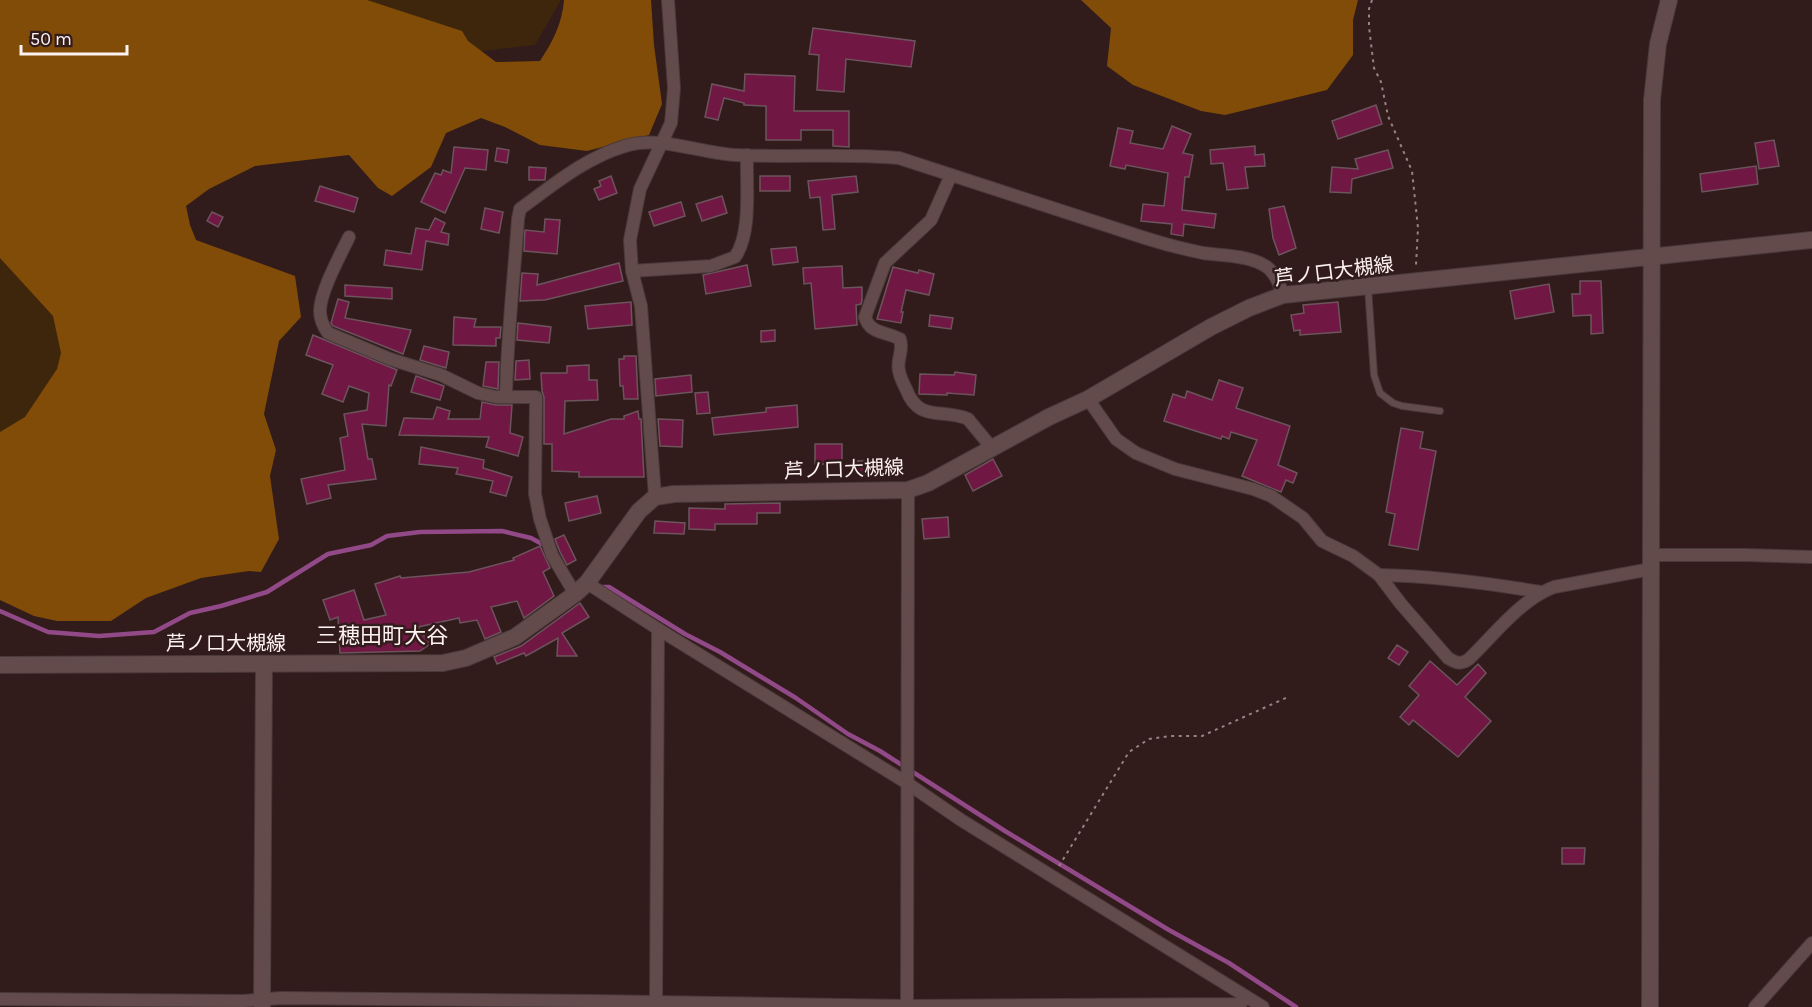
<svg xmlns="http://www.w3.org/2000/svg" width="1812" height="1007" viewBox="0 0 1812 1007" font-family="Karla,'Noto Sans JP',sans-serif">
  <rect width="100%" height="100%" fill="#311b1b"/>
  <g fill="#3e260c">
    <polygon points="355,0 561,0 535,45 456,54"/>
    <polygon points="0,231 61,313 67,371 0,454"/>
  </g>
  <g fill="#804c07">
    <path d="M0,0H367L462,31L468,41L496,62L540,61C553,41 562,24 564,0H651L654,45L662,104L649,135L587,151L540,145L505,127L481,118L446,133L431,167L392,196L378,188L349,155L255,166L209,189L186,206L190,225L196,240L295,276L301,317L279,341L264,414L276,450L270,476L279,539L261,572L249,571L201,578L146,598L111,621H57L34,616L0,600V432L25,417L57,369L61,353L53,316L0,258Z"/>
    <polygon points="1081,0 1358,0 1353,20 1353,55 1327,90 1225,115 1201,111 1133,85 1107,66 1111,28"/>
  </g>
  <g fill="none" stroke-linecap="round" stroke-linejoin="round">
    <g stroke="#924988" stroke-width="4.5">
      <polyline points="601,587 609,587 685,634 720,652 796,698 848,734 880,751 1005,831 1169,930 1229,963 1296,1007"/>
      <polyline points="0,611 48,632 99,636 154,632 190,613 221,606 267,592 328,554 371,545 387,536 420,532 502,531 531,538 544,545"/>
    </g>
  </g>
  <g fill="#701843" stroke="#6c545d" stroke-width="1.5">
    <polygon points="813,28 915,41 911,67 846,59 844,92 817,90 819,55 809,54"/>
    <polygon points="745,74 795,76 794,111 849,111 849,147 833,146 833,130 801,130 801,140 766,140 766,106 744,105 744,103 724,98 718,120 705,117 712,84 744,91"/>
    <polygon points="1376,105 1382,124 1338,139 1332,121"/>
    <polygon points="1172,126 1191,134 1183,153 1193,155 1189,177 1185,177 1182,210 1216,214 1214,228 1184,224 1183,236 1171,234 1172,224 1141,221 1143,204 1164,206 1168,173 1126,165 1125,169 1110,166 1118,128 1133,131 1130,143 1163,149"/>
    <polygon points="1774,140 1779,166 1759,169 1755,143"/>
    <polygon points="1255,146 1255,155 1264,154 1265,166 1245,167 1248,188 1227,190 1223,163 1211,164 1210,150"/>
    <polygon points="454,147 488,150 486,170 465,168 445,213 421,202 435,173 441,175 443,170 451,173"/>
    <polygon points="497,148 509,150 507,163 495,161"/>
    <polygon points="1388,150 1393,168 1352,179 1351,193 1330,192 1332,167 1358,169 1355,159"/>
    <polygon points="1756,166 1758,184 1702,192 1700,174"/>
    <polygon points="529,167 546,168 545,180 529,180"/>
    <polygon points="611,176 617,193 599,200 594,189 601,186 599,181"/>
    <rect x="760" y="176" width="30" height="15"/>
    <polygon points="856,176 858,192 832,195 835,229 823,230 820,197 810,198 808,181"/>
    <polygon points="320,186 358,198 354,212 315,201"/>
    <polygon points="722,196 727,213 702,221 696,204"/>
    <polygon points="681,202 685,216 654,226 649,212"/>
    <polygon points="1284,206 1296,248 1279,255 1273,238 1269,209"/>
    <polygon points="485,208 503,212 499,233 481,229"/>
    <polygon points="212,212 223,217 218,227 207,221"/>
    <polygon points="435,218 445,223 441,232 449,234 448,245 426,241 422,270 384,265 386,250 411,254 416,228 429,230"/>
    <polygon points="545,219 560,220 557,254 524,251 525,230 544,232"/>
    <polygon points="796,247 798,262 773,265 771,249"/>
    <polygon points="619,263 623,281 545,300 520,301 522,273 538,274 537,285"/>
    <polygon points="747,265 751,286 706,294 703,275"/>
    <polygon points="842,266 843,288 862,287 862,300 861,304 856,305 857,325 815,329 811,283 804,284 803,268"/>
    <polygon points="893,267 918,273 919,270 934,274 929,295 906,290 901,312 903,312 901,323 877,319"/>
    <polygon points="1580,281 1601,281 1603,333 1591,334 1591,315 1573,316 1572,294 1580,294"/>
    <polygon points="1549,284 1554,312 1515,319 1510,291"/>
    <polygon points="345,285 392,288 392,299 345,296"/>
    <polygon points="338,299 349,302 345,318 411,330 403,354 333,326 331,323"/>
    <polygon points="631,302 632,325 588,329 585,306"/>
    <polygon points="1338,302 1341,332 1300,335 1300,330 1294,331 1291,315 1304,313 1303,305"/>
    <polygon points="930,315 953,318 951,329 929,326"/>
    <polygon points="454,317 476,319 474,327 501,327 500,338 496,338 496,346 453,345"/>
    <polygon points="518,323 551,327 549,343 517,340"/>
    <polygon points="775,330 775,341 761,342 761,331"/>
    <polygon points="313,335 397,370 391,386 389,385 386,426 362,424 368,459 372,459 376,479 328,485 331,498 307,504 301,479 345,470 340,438 348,436 344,414 367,410 369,393 349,386 343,402 322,394 333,365 306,355"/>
    <polygon points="424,346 449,352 446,368 420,360"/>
    <polygon points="624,356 636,356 638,399 624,399 623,386 620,386 619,359 624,359"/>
    <polygon points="529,360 530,379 515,380 516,361"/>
    <polygon points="486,362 499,362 498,389 483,386"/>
    <polygon points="589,365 589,380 597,380 598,400 565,401 564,434 611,419 624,419 624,416 638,411 639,419 641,419 644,477 579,477 579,472 552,471 552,444 544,444 544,397 542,391 541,373 567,373 567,366"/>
    <polygon points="955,372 976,375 974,395 947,393 947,395 919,394 920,374 954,375"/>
    <polygon points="691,375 692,392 656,396 655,379"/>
    <polygon points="416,376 444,386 440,400 411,392"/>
    <polygon points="1219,380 1243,388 1236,408 1290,426 1278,465 1297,473 1293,483 1286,480 1281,492 1242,476 1257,440 1231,432 1229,439 1222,436 1221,439 1164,421 1173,394 1185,398 1187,391 1212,400"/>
    <polygon points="708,392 710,413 697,414 695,393"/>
    <polygon points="482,402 496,405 512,405 510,433 523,437 518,456 486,447 489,437 399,435 404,418 433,419 437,407 450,411 448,419 480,419"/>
    <polygon points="797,405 798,427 714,435 712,418 766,412 766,408"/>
    <polygon points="658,419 683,420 682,447 660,446"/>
    <polygon points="1401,428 1423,432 1420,448 1436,451 1418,550 1389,545 1395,514 1386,512"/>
    <rect x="815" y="444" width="27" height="20"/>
    <polygon points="421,447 484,460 483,468 512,477 506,496 490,492 493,481 456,474 458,468 419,464"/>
    <polygon points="993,459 1002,476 973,491 965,475"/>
    <rect x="857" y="461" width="16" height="14"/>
    <polygon points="597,496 601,513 569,521 565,503"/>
    <polygon points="780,503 780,513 757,513 757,524 715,524 715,530 689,529 689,508 725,509 725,504"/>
    <polygon points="948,517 949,537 924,539 922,519"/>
    <polygon points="655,521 685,523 684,534 654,533"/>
    <polygon points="564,535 576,560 567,565 560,552 555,539"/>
    <polygon points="540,546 550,568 543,572 554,596 524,618 517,601 491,607 501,632 485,639 477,620 460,623 459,618 418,627 430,644 420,651 340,653 338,617 330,620 323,600 354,590 364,620 386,615 375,584 400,576 401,578 469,572 514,560 513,558"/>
    <polygon points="580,603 589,617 562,633 577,656 557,656 558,638 526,656 524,653 497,664 494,657 521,646"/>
    <polygon points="1397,645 1408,652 1399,665 1388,658"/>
    <polygon points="1430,661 1457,685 1478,664 1486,673 1465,697 1491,721 1458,757 1413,720 1409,725 1400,717 1419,695 1409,686"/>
    <polygon points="1562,848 1585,848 1584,864 1562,864"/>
  </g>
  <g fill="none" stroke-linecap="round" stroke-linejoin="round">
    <g stroke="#4a393a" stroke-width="8">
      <polyline id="lane" points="1368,287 1374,375 1380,393 1393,403 1402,406 1440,411"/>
    </g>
    <g stroke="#4a393a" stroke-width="14">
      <g id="street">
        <path d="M951,175L931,220L885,263L865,317C870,334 885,331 900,339C904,352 896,359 899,371C900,377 903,383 906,389C919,423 942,408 968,419L992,448"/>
        <path d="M349,237C340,256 320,292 320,311C320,320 323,326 328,333L390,359L441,375L478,393L496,397H536L535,494L540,519L552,555L575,594"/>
        <path d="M632,271L711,266L735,257C752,233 746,184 747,155"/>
        <path d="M506,396C507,337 514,278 518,219L520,209C553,185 585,158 625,146C660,135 699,153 734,155C789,158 844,153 899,158L1145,238C1164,244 1183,249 1203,253C1224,256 1250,255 1267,267C1276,274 1280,285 1283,295"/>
        <path d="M1088,399L1116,439L1136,453L1175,469L1253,489L1271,496L1303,518L1322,541L1353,556L1379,575L1401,604L1448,658C1456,663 1461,665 1469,659C1495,634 1520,600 1554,587L1651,569"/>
        <polyline points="655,497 641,306 632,271 630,240 640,189 671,123 674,88 668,0"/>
        <polyline points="1651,555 1746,555 1812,557"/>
        <path d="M1379,575C1434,576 1487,583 1541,592"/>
        <polyline points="587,583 658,629 907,783 961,820 1263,1007"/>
        <polyline points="0,999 243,1001 281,998 592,1001 907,1006 1237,1004 1242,1002 1246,997"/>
        <polyline points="907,1006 908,490"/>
        <polyline points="656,1007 658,629"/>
        <polyline points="1755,1007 1812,943"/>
      </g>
    </g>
    <g stroke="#4a393a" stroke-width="18">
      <g id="secondary">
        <polyline points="0,665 443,663 466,658 515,637 575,594 587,583 639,511 655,497 674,494 908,490 928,483 1049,417 1088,399 1211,327 1249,308 1283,295 1812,240"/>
        <polyline points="262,1007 264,664"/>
        <polyline points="1650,1007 1652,100 1658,44 1669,0"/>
      </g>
    </g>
    <g stroke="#968484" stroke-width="2" stroke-dasharray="3 4.5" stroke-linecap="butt">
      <polyline points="1372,0 1369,9 1369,27 1374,68 1381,82 1388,116 1412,171 1418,228 1416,265"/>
      <polyline points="1059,866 1129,752 1149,739 1170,736 1202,736 1288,697"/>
    </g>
    <use href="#lane" stroke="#644b4b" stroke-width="6"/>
    <use href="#street" stroke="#644b4b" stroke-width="12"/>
    <use href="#secondary" stroke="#644b4b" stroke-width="16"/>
  </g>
  <g text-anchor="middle" stroke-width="5" stroke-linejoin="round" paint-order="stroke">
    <g font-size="20" fill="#fef1f1" stroke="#311b1b">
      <text transform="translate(1334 271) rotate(-7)" y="7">芦ノ口大槻線</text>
      <text transform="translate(844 469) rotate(-2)" y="7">芦ノ口大槻線</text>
      <text x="226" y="650">芦ノ口大槻線</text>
    </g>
    <g font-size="22" fill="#fef1f1" stroke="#311b1b">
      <text x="382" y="643">三穂田町大谷</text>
    </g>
  </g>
  <path d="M21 45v9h106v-9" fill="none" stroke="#fef1f1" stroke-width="3"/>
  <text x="30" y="45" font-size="18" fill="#fef1f1" stroke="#311b1b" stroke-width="4.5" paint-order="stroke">50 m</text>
</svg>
